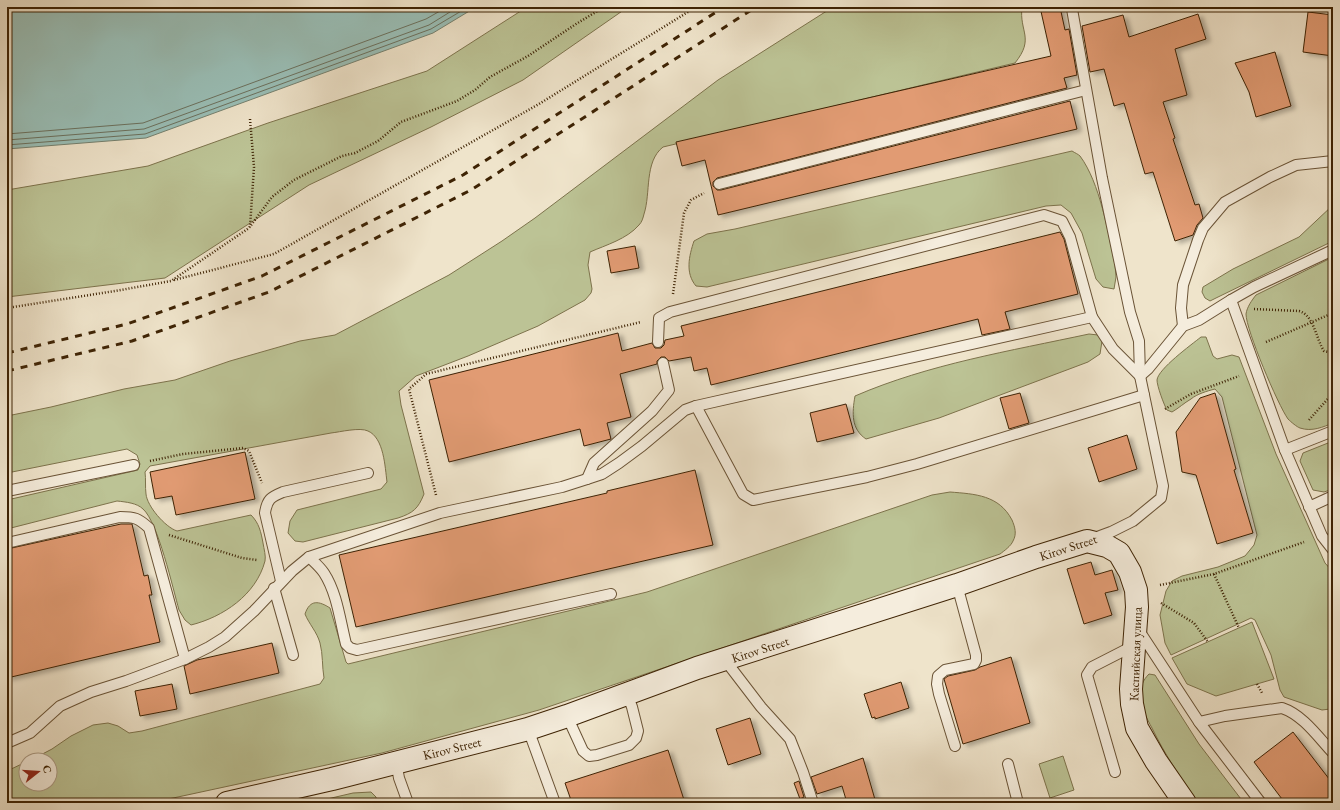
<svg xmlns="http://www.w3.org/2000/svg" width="1340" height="810" viewBox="0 0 1340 810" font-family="'EB Garamond',serif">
  <defs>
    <filter id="shadow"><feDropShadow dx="4.5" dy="2.5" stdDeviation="2" flood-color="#0004"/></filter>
  </defs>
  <rect width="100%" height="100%" fill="#efe4cb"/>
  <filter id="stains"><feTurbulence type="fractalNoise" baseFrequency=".005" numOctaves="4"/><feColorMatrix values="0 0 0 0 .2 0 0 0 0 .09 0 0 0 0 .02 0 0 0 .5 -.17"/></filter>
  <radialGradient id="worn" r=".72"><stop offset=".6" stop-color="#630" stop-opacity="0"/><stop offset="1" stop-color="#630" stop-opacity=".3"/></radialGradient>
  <g fill="#bcc395" stroke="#7d734c">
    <polygon points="527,7 628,7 523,80 431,127 309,185 165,278 7,297 7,190 148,166 268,123 427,71"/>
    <path d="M833,7H1022C1019,32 1035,38 1015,63L663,147C644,162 651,193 644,214C643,218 642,222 639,225C627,239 606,245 590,252L588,265L592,289L591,293L585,300L538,326L468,356L416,376L399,391L401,405L424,494C418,509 413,513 398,518L303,542L295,541L288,533L290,521L297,510L381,489L387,482C385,467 384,438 368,431C360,427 340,432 331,433L150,466L145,472C146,479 145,487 146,494C147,506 165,527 177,531L251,515C259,523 261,532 263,543C264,549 266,556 265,561C256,595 223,617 191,625L185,620L179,610C173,589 158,522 143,509C137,503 126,502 117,501L7,529V500L138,470L140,464L137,455L127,449L7,473V416L51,407L124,389L175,380L230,361L300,341L335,335L449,275L502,241L535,218L718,80Z"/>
    <path d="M1072,151C1075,153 1078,154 1080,156C1100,183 1108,232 1115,265L1116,277L1114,289L1103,287L1096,279L1082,233L1071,213L1061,205L1046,206L707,287L696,286C685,273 689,256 694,241L707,234L735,229Z"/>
    <polygon points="1333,205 1333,241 1216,298 1210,301 1205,298 1202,292 1203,287 1233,269 1299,237"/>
    <path d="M1333,257V423C1323,427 1312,432 1300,428C1297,427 1291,422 1288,419C1278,405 1246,330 1246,314C1247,307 1252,300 1256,295Z"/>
    <path d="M1089,334L1098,335L1102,341L1100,354L1088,362L939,418L866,439C851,429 852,413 855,396C929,364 1010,351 1089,334Z"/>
    <path d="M1201,337H1206L1213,356L1217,359L1232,355L1239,357L1276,454L1325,563L1333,572V705L1330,709L1322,710L1284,697L1280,690L1271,655L1255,620L1251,618L1171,655L1165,643L1160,615L1166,591L1172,581L1182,576L1218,567L1245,556L1254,545L1257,535L1222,397L1215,389C1207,391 1197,394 1191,399C1184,403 1179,408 1172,412L1167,410C1164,405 1157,386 1157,380C1158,369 1191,345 1201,337Z"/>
    <polygon points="1333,441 1333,489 1324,492 1313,490 1300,461 1303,453"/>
    <path d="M950,492C975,494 999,495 1012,520C1015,527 1017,534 1013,541C1011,546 1004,551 1000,554L539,710L382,753L150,803H7V771L26,762V784H50V760H31L52,749L71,736L93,725L108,723L118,726L129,733L142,731L320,684L324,678C322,667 323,654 320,643C317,632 309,624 305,614C310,599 319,601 330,608L346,662L348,664L647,592L932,495Z"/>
    <polygon points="1252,622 1274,679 1216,696 1187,684 1172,658"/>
    <path d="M1149,674L1155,675L1199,744L1244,803H1197C1181,778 1165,755 1152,728C1147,719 1141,707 1140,696C1140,687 1143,680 1149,674Z"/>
    <polygon points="1063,756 1074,790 1050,798 1039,764"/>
    <polygon points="371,792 376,797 377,803 310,803 353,793"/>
  </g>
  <polygon fill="#9abfb7" stroke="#75816f" points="7,7 476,7 433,33 146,138 7,149"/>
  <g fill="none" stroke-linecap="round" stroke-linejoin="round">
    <g stroke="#6c715e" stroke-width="1">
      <polyline points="7,134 143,123 426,19 447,7"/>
      <polyline points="7,140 144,129 429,25 458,7"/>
      <polyline points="7,145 145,134 431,29 468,7"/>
    </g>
  </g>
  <g fill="#e19b73" stroke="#3e2304" filter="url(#shadow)">
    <polygon points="1040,7 1060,7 1065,30 1069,29 1077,75 1064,78 1067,88 717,178 713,182 713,186 717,190 721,190 1070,101 1077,129 718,215 705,160 682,166 676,142 1051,56"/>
    <polygon points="1308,12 1333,15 1333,56 1303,52"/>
    <polygon points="1198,14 1206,39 1175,49 1187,95 1163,102 1175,138 1173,139 1195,205 1199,204 1203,218 1197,225 1193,235 1175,241 1153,172 1145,174 1124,103 1114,106 1104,69 1090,72 1082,26 1123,15 1129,37"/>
    <polygon points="1275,52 1291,106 1256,117 1249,92 1235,63"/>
    <polygon points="1060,232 1064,239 1078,294 1005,312 1010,329 982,335 978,319 711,385 707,368 694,371 691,357 669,361 665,357 661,357 657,361 657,364 620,374 631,417 607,423 611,439 584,446 580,429 449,462 429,380 618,333 622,351 652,343 655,348 661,348 664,345 665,340 684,336 681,326"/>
    <polygon points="635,246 639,268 611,273 607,251"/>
    <polygon points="1020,393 1029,423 1009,429 1000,398"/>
    <polygon points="1215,393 1236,469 1234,470 1253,533 1217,544 1196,475 1182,472 1176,432 1200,398"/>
    <polygon points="846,404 854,433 817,442 810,413"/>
    <polygon points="1127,435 1137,469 1099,482 1088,448"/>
    <polygon points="245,452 255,499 176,515 172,496 155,499 150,472"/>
    <polygon points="695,470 713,545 356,627 339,555 607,493 607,491"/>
    <polygon points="121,524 132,524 144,576 148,575 152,595 149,595 160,642 7,678 7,549"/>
    <polygon points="1091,562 1095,575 1112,570 1118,590 1105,593 1112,615 1084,624 1067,569"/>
    <polygon points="272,643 279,673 190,694 184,666 197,660"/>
    <polygon points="1011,657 1030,723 963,744 944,679 948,676 975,670 980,667"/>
    <polygon points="901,682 909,708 875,719 875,717 872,718 864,694"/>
    <polygon points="172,684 177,709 140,716 135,691"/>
    <polygon points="750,718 761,754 728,765 716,729"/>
    <polygon points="1293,732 1333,784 1333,803 1285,803 1254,762"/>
    <polygon points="668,750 685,803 572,803 565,783"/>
    <polygon points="863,758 876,803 847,803 842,786 817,794 811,777"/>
    <polygon points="799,781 804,797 800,799 794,783"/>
  </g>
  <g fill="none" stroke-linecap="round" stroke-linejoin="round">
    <g stroke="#6a5336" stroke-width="12">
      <g id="lane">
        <polyline points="1072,9 1102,178 1130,312 1139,341 1140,376 1163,486 1161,498 1133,521 1111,532 1092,539"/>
        <polyline points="719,184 1086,90"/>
        <polyline points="1231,300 1285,450 1322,536 1333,550"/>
        <polyline points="1183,326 1181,308 1183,285 1198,240 1203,228 1225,202 1270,177 1296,165 1333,161"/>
        <polyline points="658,342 659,318 670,312 1044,215 1062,221 1070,237 1092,317"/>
        <polyline points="1140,376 1148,369 1183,326 1199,320 1231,300 1254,287 1333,250"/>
        <polyline points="696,406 743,494 753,500 867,477 917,464 1144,395"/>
        <polyline points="1285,450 1333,431"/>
        <polyline points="587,479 594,463 652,411 669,390 663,363"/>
        <polyline points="7,491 134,465"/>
        <polyline points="1309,507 1333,496"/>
        <path d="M7,543L120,517C135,517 138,518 149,528L185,659"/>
        <path d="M309,557C314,562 320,567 324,573C337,593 340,620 346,644L350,648L357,650L611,594"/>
        <path d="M281,581L265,513C267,499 271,497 283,492L368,473"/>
        <polyline points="274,588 293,655"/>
        <polyline points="1138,629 1199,722 1261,803"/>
        <polyline points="725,660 761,707 790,739 803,772 813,803"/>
        <polyline points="567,716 583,751 589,756 597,755 629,745 636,738 638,731 632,707 627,694"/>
        <path d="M1199,722L1225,716L1282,708C1303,715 1318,737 1333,753"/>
        <polyline points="528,729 555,803"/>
        <polyline points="7,743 30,733 60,706 91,692 126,681 185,659 209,647 225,637 254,611 292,571 309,557 440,513 562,487 587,479 602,474 619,463 642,446 685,410 696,406 1092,317 1113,349 1140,376"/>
        <polyline points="955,746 939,694 937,684 938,676 945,670 974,664 976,660 976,655 957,585"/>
        <polyline points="396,762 399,778 408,803"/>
        <polyline points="1008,764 1018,803"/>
        <polyline points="1115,772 1087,675 1092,667 1135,645"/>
      </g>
    </g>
    <g stroke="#3e2304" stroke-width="24">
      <polyline id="secondary" points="227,803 332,779 528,729 567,716 697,668 957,585 1036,557 1087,541 1107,546 1119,553 1130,572 1136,590 1137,607 1131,689 1132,704 1137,728 1156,761 1185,803"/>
    </g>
    <g stroke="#3e2304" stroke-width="2.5" stroke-dasharray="1 2" stroke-linecap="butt">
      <polyline points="250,119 254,167 250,227"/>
      <polyline points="174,280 274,254 539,104 696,7"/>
      <polyline points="673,294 684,213 691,200 704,193"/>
      <polyline points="7,308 115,291 171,281 249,228 272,197 294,180 342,156 355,153 378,141 401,122 457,101 475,90 490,77 528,56 576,24 604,7"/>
      <path d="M1254,309L1299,311C1314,315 1316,339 1324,351L1333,353"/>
      <polyline points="1266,342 1333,313"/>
      <polyline points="1165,409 1191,394 1239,376"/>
      <polyline points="1309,420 1333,393"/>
      <polyline points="150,461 183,454 243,448 249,451 262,483"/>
      <polyline points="436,495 409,389 426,374 641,322"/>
      <polyline points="169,535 242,558 257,560"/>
      <polyline points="1214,574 1239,628"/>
      <polyline points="1160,585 1214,574 1304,542"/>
      <polyline points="1161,603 1194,623 1208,642"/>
      <polyline points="1257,684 1262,693"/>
    </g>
    <use href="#lane" stroke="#f5eddd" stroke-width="10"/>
    <use href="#secondary" stroke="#f5eddd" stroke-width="22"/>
    <g stroke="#3e2304" stroke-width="3" stroke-dasharray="7 7" stroke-linecap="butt">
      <polyline points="7,353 127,324 262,276 463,175 724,7"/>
      <polyline points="7,371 132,341 269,292 471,190 756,7"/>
    </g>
  </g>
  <g text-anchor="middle" stroke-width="3" stroke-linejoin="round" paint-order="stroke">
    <g font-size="13" fill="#3e2304" stroke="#f5eddd">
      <text transform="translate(1068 547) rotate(-18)" y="5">Kirov Street</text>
      <text transform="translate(760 649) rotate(-18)" y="5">Kirov Street</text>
      <text transform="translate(1135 654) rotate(-88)" y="5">Каспийская улица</text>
      <text transform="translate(452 748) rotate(-14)" y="5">Kirov Street</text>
    </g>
  </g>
  <rect width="1340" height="810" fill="none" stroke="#efe4cb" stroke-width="24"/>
  <rect x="8" y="8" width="1324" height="794" fill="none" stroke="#3e2304" stroke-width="2"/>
  <rect x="12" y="12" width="1316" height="786" fill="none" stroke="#3e2304"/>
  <g transform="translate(38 772) rotate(73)"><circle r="19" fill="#f5eddd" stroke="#ac9c86"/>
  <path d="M0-3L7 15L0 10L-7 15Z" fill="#8f2418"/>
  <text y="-6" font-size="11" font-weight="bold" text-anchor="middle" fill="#3e2304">С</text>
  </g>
  <rect width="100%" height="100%" filter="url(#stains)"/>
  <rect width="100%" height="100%" fill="url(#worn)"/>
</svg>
